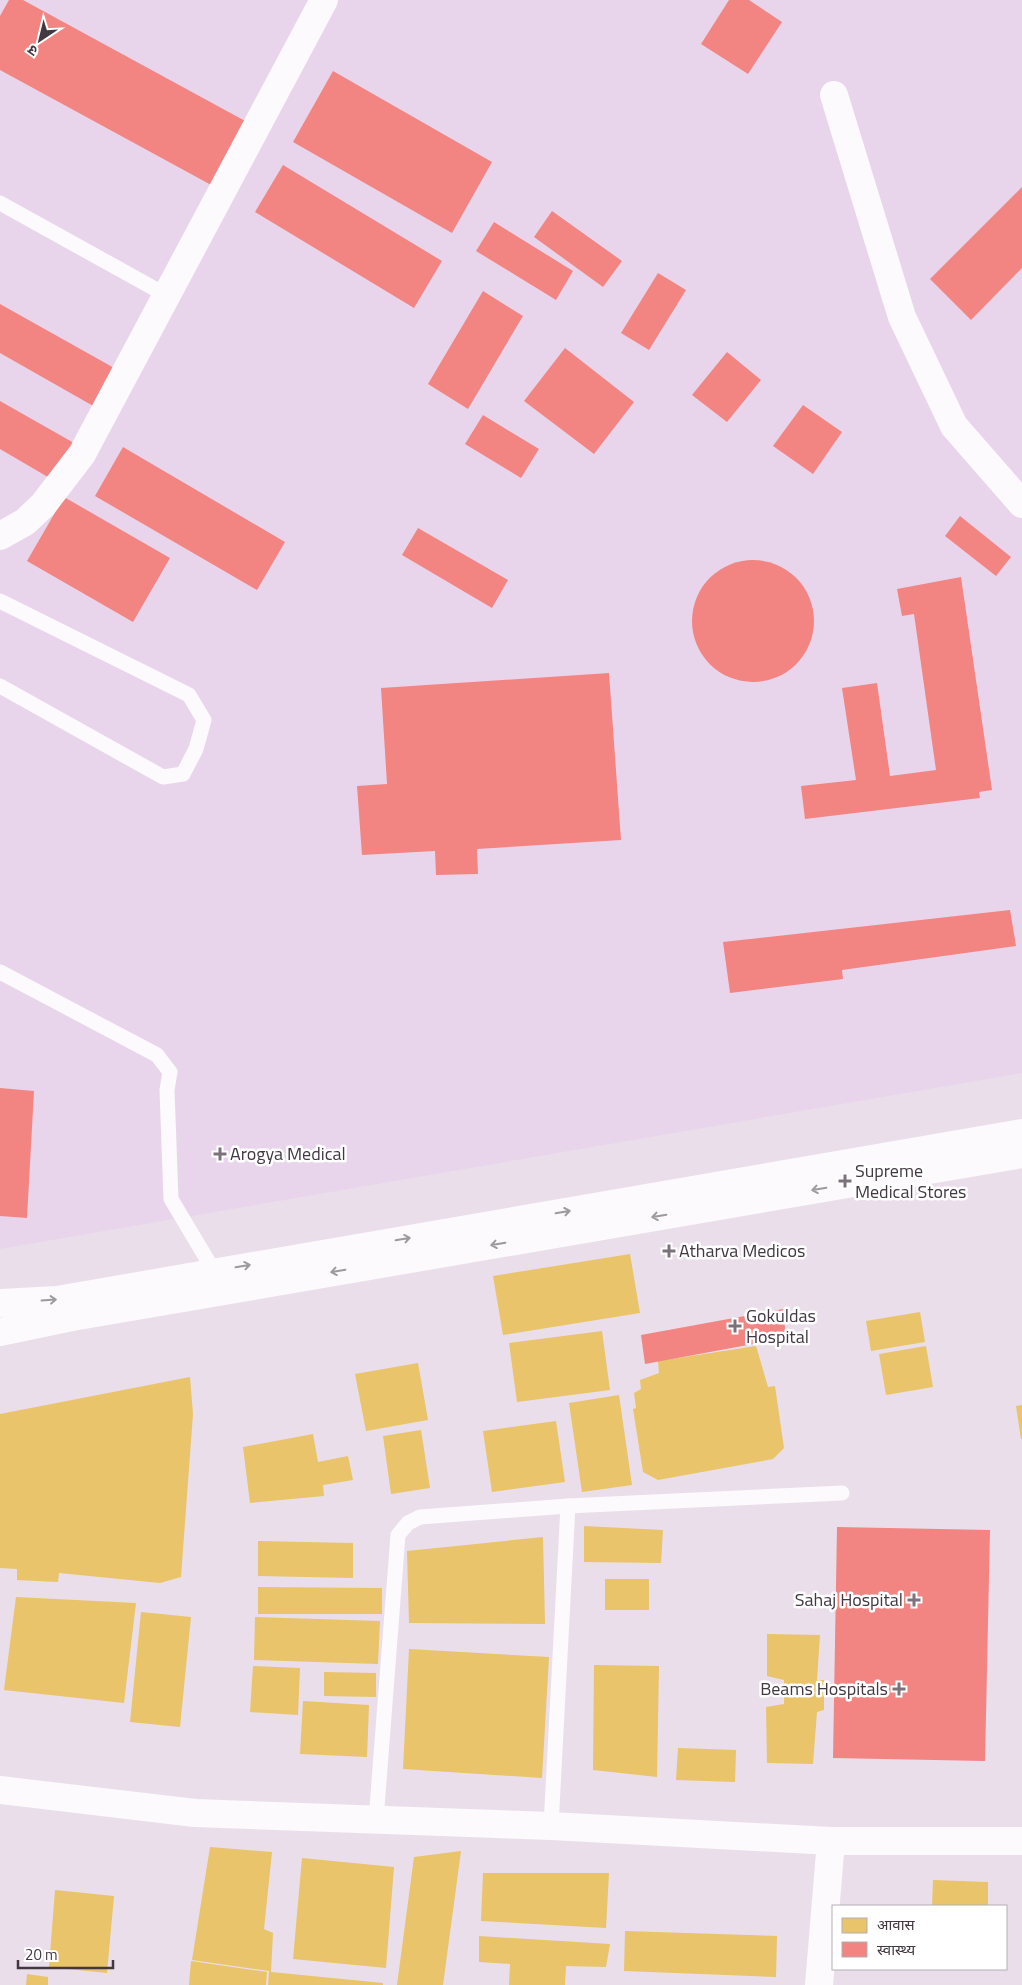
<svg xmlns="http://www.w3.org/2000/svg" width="1022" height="1985" viewBox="0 0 1022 1985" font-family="'Titillium Web','Noto Sans Devanagari',sans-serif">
  <rect width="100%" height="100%" fill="#eadeeb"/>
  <polygon fill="#e9d5eb" points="0,0 1022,0 1022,1073 0,1249"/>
  <g fill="#e9c46a">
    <polygon points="630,1254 640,1313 503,1335 493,1276"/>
    <polygon points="920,1312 925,1342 871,1351 866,1321"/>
    <polygon points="602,1331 610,1390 517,1402 509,1343"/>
    <polygon points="756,1346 768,1387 775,1386 784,1448 773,1459 658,1480 643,1472 633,1409 636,1408 634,1393 641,1389 640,1380 659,1373 658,1361"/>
    <polygon points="926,1346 933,1387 886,1395 879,1354"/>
    <polygon points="418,1363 428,1420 366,1431 355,1374"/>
    <polygon points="190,1377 193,1414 181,1577 160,1583 59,1573 58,1582 17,1580 17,1569 0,1568 0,1414"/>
    <polygon points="619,1395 632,1485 582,1492 569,1403"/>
    <polygon points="1022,1405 1022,1439 1021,1439 1016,1406"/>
    <polygon points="556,1421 565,1482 492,1492 483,1431"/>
    <polygon points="421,1430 430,1488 391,1494 383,1436"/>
    <polygon points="313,1434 318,1462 348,1456 353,1480 323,1485 324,1496 250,1503 243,1447"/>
    <polygon points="584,1526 663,1530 661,1563 584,1562"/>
    <polygon points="543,1537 545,1624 409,1623 407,1551"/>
    <polygon points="258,1541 353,1543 353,1578 258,1576"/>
    <rect x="605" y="1579" width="44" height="31"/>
    <polygon points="258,1587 382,1588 382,1614 258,1614"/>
    <polygon points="16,1597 136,1603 124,1703 4,1690"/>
    <polygon points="141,1612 191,1617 180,1727 130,1722"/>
    <polygon points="255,1617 380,1621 378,1664 254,1660"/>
    <polygon points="767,1634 820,1635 817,1680 824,1680 824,1710 817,1712 813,1764 767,1763 766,1707 784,1704 784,1680 767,1676"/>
    <polygon points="409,1649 549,1657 542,1778 403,1769"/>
    <polygon points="594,1665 659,1666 657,1777 593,1770"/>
    <polygon points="253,1666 300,1668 298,1715 250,1712"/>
    <polygon points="324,1672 376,1673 376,1697 324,1696"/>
    <polygon points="303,1701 369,1705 367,1757 300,1754"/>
    <polygon points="678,1748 736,1750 735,1782 676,1780"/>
    <polygon points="210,1847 272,1852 264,1929 273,1933 271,1972 383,1983 383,1985 268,1985 269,1971 192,1960"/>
    <polygon points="461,1851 443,1985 397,1985 414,1857"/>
    <polygon points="302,1858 394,1867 386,1968 293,1959"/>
    <polygon points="483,1873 609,1873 606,1928 481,1921"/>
    <polygon points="933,1880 988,1882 988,1906 932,1906"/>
    <polygon points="55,1890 114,1896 107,1973 49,1967"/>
    <polygon points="625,1931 777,1936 776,1977 624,1971"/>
    <polygon points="479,1936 610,1944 606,1967 566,1966 565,1985 509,1985 510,1964 479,1962"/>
    <polygon points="191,1961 267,1972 266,1985 189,1985"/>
    <polygon points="27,1974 48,1977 48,1985 26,1985"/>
  </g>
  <g fill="#f28482">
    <polygon points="9,0 23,0 247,122 213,186 0,70 0,16"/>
    <polygon points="729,0 749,0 782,22 748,74 701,44"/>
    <polygon points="333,71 492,162 452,233 293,142"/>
    <polygon points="283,165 442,261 414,308 255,212"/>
    <polygon points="1022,187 1022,268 971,320 930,279"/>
    <polygon points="552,211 622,261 603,287 534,237"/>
    <polygon points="494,222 573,271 556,300 476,251"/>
    <polygon points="658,273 686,290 649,350 621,333"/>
    <polygon points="483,291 523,316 468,409 428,384"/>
    <polygon points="0,304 116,369 95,407 0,353"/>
    <polygon points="565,348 634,402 594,454 524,401"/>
    <polygon points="727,352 761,380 727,422 692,395"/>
    <polygon points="0,401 74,443 53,480 0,449"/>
    <polygon points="803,405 842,432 813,474 773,446"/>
    <polygon points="483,415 539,449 521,478 465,444"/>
    <polygon points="123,447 285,542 257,590 95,496"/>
    <polygon points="64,497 170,558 133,622 27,561"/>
    <polygon points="960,516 1011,557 996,576 945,536"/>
    <polygon points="418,528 508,580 492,608 402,555"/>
    <circle cx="753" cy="621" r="61"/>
    <polygon points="961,577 992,790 979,792 980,798 805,819 801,786 856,780 842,688 877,683 890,776 936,770 914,614 902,616 897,589"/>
    <polygon points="609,673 621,840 477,849 478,874 436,875 435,851 362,855 357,786 387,784 381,688"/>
    <polygon points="1010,910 1016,946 842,970 843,979 730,993 723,942"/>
    <polygon points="0,1088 34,1091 27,1218 0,1216"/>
    <polygon points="783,1309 786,1338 645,1364 641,1335"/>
    <polygon points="837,1527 990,1530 985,1761 833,1758"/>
  </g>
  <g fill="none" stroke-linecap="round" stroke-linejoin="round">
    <g stroke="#fcfafc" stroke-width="15">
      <polyline points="0,203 166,295"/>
      <polyline points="0,601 189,695 204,720 196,749 183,774 163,777 0,686"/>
      <polyline points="0,972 157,1055 170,1072 167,1090 171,1199 214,1271"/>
      <polyline points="376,1820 398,1535 408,1523 420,1517 568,1506 842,1493"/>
      <polyline points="551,1826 568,1506"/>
    </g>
    <g stroke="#fcfafc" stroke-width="28">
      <polyline points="834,95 902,317 954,426 1022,504"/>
      <polyline points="0,536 25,522 43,505 82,454 324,0"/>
      <polyline points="0,1790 195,1813 551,1826 831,1841 1022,1841"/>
      <polyline points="819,1985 831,1841"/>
    </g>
    <g stroke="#fcfafc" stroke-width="28">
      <polyline points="0,1303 57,1300 1022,1133"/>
      <polyline points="0,1332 72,1317 1022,1154"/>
    </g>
  </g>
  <defs><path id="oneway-shaft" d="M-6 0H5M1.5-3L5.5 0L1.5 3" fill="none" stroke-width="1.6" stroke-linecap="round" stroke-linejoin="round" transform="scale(1.25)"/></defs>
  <g stroke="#9e999e">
    <use href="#oneway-shaft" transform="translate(819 1189) rotate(170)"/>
    <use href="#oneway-shaft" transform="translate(563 1212) rotate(-10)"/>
    <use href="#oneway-shaft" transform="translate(659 1216) rotate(170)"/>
    <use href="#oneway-shaft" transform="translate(403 1239) rotate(-10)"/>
    <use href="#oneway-shaft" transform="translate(498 1244) rotate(170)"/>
    <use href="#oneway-shaft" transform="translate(243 1266) rotate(-10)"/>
    <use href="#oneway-shaft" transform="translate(338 1271) rotate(170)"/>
    <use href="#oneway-shaft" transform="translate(49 1300) rotate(-4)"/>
  </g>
  <g fill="#7c727c" stroke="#fff" stroke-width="2">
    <path d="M217.5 1146.5h5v5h5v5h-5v5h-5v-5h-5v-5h5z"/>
    <path d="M842.5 1173.5h5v5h5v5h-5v5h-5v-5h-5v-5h5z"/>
    <path d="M666.5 1243.5h5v5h5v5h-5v5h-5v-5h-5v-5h5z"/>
    <path d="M732.5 1318.5h5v5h5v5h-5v5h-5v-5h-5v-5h5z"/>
    <path d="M911.5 1592.5h5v5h5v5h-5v5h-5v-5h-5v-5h5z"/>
    <path d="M896.5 1681.5h5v5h5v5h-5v5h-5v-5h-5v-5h5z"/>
  </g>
  <g text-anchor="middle" stroke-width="5" stroke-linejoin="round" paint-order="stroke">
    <g font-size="18" fill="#413841" stroke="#fff" text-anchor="start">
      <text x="230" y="1160">Arogya Medical</text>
      <text x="855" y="1177">Supreme<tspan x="855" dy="21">Medical Stores</tspan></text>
      <text x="679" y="1257">Atharva Medicos</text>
      <text x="746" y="1322">Gokuldas<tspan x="746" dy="21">Hospital</tspan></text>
      <text x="903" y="1606" text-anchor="end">Sahaj Hospital</text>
      <text x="888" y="1695" text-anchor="end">Beams Hospitals</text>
    </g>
  </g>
  <rect x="832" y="1905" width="175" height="65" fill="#ffffff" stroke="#b3afb3"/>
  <rect x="842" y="1918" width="25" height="15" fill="#e9c46a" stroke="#b3afb3"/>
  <text x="877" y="1930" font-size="15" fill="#413841">आवास</text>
  <rect x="842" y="1942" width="25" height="15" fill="#f28482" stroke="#b3afb3"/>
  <text x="877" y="1955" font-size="15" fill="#413841">स्वास्थ्य</text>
  <g transform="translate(40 40) rotate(215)" stroke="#ffffff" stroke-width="4" paint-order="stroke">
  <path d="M0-4L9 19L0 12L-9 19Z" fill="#413841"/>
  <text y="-8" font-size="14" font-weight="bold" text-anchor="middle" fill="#413841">उ</text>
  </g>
  <path d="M18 1960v8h95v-8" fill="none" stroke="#413841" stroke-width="2.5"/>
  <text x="25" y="1960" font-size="15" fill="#413841" stroke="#ffffff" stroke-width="4" paint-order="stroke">20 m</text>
</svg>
